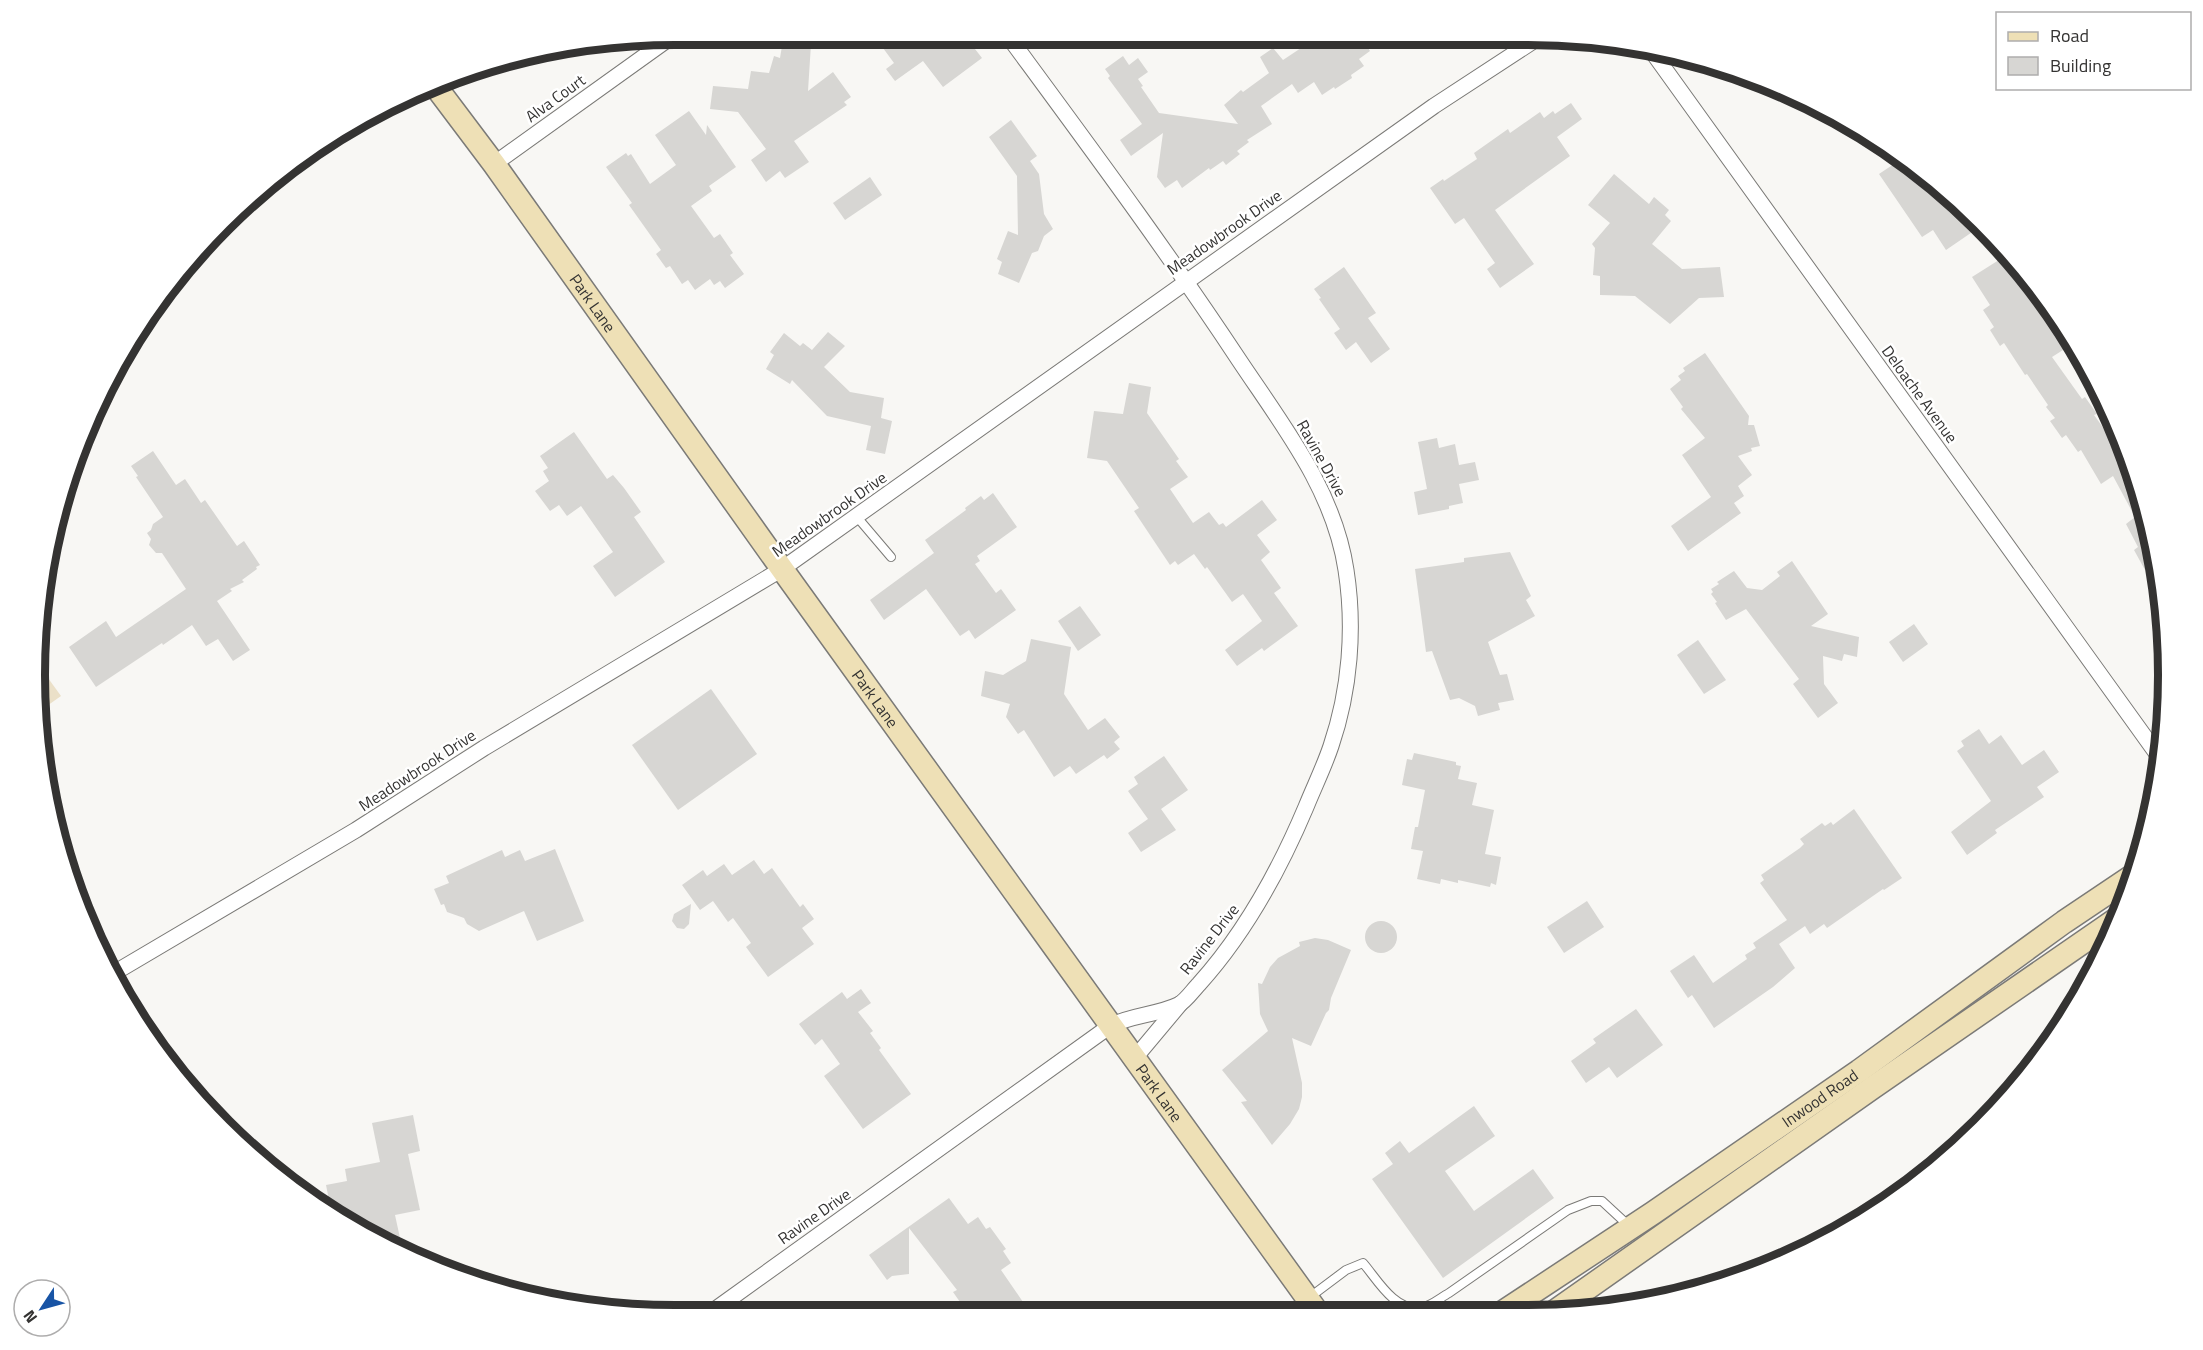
<svg xmlns="http://www.w3.org/2000/svg" width="2203" height="1350" viewBox="0 0 2203 1350" font-family="'Titillium Web',sans-serif">
  <rect width="100%" height="100%" fill="#f8f7f4"/>
  <polygon fill="#ebe0c8" points="35,660 61,696 37,713"/>
  <g fill="#d7d6d3">
    <polygon points="783,40 811,44 808,91 833,72 851,97 844,102 847,105 794,141 809,162 785,178 780,171 766,182 751,160 766,149 738,112 710,109 713,86 748,89 751,71 769,73 774,56 780,58"/>
    <polygon points="894,40 968,40 982,58 943,87 923,61 895,81 886,69 894,63 883,48"/>
    <polygon points="1313,40 1363,40 1370,51 1359,59 1364,66 1351,75 1352,78 1335,89 1334,87 1322,95 1314,82 1298,93 1292,84 1261,106 1272,124 1247,140 1249,142 1237,151 1240,154 1226,165 1223,161 1210,170 1209,168 1182,188 1177,180 1165,188 1157,177 1163,133 1131,156 1120,140 1142,124 1108,78 1110,76 1105,69 1123,56 1129,65 1138,58 1148,72 1138,79 1143,86 1141,87 1159,113 1238,124 1224,105 1241,90 1243,92 1269,73 1260,57 1273,48 1283,60"/>
    <polygon points="1571,103 1582,119 1557,137 1570,156 1495,210 1534,264 1500,288 1487,269 1495,263 1464,218 1455,224 1430,188 1443,179 1444,181 1477,159 1474,153 1508,129 1510,133 1540,112 1544,118 1553,111 1555,114"/>
    <polygon points="689,111 706,135 707,125 736,167 709,186 712,191 691,206 714,238 720,234 733,253 730,255 744,274 725,288 720,281 714,285 710,279 695,290 688,280 682,284 670,266 666,268 656,254 661,250 629,205 632,203 606,167 626,153 628,156 631,154 650,184 676,165 655,135"/>
    <polygon points="1011,120 1037,156 1030,161 1039,174 1044,214 1053,229 1044,236 1038,251 1032,253 1019,283 998,274 1002,262 997,259 1008,231 1018,235 1017,176 989,137"/>
    <polygon points="1903,158 1918,167 1981,226 1946,250 1933,230 1922,237 1879,174"/>
    <polygon points="1614,174 1649,204 1654,197 1669,210 1665,215 1671,221 1652,244 1682,269 1720,267 1724,297 1699,298 1670,324 1635,296 1600,295 1600,276 1593,275 1595,248 1592,244 1610,223 1588,205"/>
    <polygon points="870,177 882,195 845,220 833,203"/>
    <polygon points="2010,253 2074,343 2052,357 2082,399 2085,397 2097,414 2094,415 2115,444 2121,440 2134,469 2159,576 2154,578 2149,568 2145,570 2134,550 2138,547 2126,524 2135,517 2113,476 2101,484 2081,450 2078,452 2066,435 2062,438 2050,421 2055,418 2046,407 2048,405 2027,374 2025,375 2004,343 2000,346 1990,330 1994,327 1983,310 1990,305 1972,277"/>
    <polygon points="1344,267 1376,313 1368,318 1390,349 1371,363 1356,342 1346,350 1334,333 1340,329 1319,299 1321,298 1314,289"/>
    <polygon points="828,332 845,346 824,367 850,392 884,398 881,418 892,421 885,454 866,450 871,426 827,416 792,380 790,384 766,369 774,355 770,352 784,333 800,346 803,343 812,350"/>
    <polygon points="1705,353 1749,416 1748,425 1754,425 1760,446 1751,448 1752,451 1738,456 1752,475 1738,486 1744,496 1734,503 1741,513 1688,551 1671,526 1711,497 1682,455 1705,438 1681,409 1683,407 1670,389 1681,380 1678,376 1685,371 1683,368"/>
    <polygon points="1129,383 1151,387 1147,413 1179,459 1176,461 1188,477 1170,489 1193,523 1209,512 1219,525 1223,523 1226,527 1262,500 1277,520 1257,535 1270,552 1261,560 1281,588 1274,593 1298,626 1264,651 1262,648 1237,666 1225,650 1262,621 1243,594 1232,602 1207,567 1205,569 1194,554 1178,565 1175,561 1170,565 1134,511 1139,508 1107,461 1087,458 1094,411 1123,414"/>
    <polygon points="574,432 607,479 613,475 624,488 641,512 634,517 665,562 615,597 593,566 613,552 581,506 567,516 559,505 550,511 535,491 549,481 543,471 548,468 540,456"/>
    <polygon points="1437,438 1439,448 1455,444 1459,465 1475,462 1479,480 1459,484 1463,503 1449,506 1449,509 1418,515 1414,492 1427,489 1418,442"/>
    <polygon points="153,451 176,485 185,479 201,503 205,500 237,546 244,541 260,565 256,567 257,569 242,580 244,582 230,589 232,591 217,601 250,650 233,661 218,639 206,646 192,625 163,645 162,643 96,687 69,647 106,621 116,637 186,589 162,553 156,553 149,545 151,539 147,533 151,530 153,524 163,517 136,477 138,476 131,466"/>
    <polygon points="993,493 1017,527 977,556 980,561 975,564 996,593 1001,589 1016,610 975,639 969,630 960,636 926,589 884,620 870,600 934,553 925,540 966,510 965,508 981,496 984,500"/>
    <polygon points="1510,552 1531,596 1526,600 1535,616 1488,642 1500,675 1507,674 1514,700 1498,703 1500,710 1478,716 1475,706 1459,698 1450,700 1432,651 1426,652 1415,569 1464,562 1464,558"/>
    <polygon points="1792,561 1828,614 1811,626 1859,637 1857,657 1844,654 1842,661 1823,656 1824,684 1838,703 1818,718 1793,684 1799,679 1746,609 1726,620 1715,603 1717,602 1711,594 1713,592 1711,589 1719,584 1717,582 1734,571 1747,588 1762,590 1780,576 1777,572"/>
    <polygon points="1080,606 1101,635 1078,651 1058,621"/>
    <polygon points="1914,624 1928,644 1903,662 1889,642"/>
    <polygon points="1031,639 1071,647 1064,694 1088,730 1105,718 1120,737 1114,742 1120,749 1107,759 1104,755 1076,774 1070,766 1054,777 1024,730 1018,734 1006,717 1010,704 981,696 985,671 1003,675 1026,661"/>
    <polygon points="1698,640 1726,680 1704,694 1677,655"/>
    <polygon points="711,689 757,754 678,810 632,745"/>
    <polygon points="1979,729 1989,744 2001,735 2022,765 2044,750 2059,772 2037,787 2044,797 1995,830 1997,833 1967,855 1951,832 1991,801 1957,751 1964,746 1961,741"/>
    <polygon points="1414,753 1456,762 1456,765 1461,766 1458,779 1477,783 1472,805 1494,810 1485,854 1501,857 1496,885 1491,883 1490,887 1458,880 1458,883 1441,879 1440,884 1417,879 1423,851 1411,849 1415,827 1418,827 1425,790 1402,785 1407,759 1412,760"/>
    <polygon points="1164,756 1188,790 1161,809 1176,830 1141,852 1128,833 1148,819 1128,791 1138,784 1134,777"/>
    <polygon points="1854,809 1902,878 1884,890 1883,889 1827,928 1824,924 1810,934 1805,926 1779,944 1795,968 1773,987 1714,1028 1692,995 1688,998 1670,971 1694,955 1713,983 1747,959 1745,955 1756,948 1753,943 1787,920 1760,883 1764,880 1761,875 1800,848 1804,844 1800,839 1822,823 1825,826 1831,822 1833,825"/>
    <polygon points="555,849 584,921 537,941 524,911 479,931 467,924 464,918 447,912 444,904 441,905 434,889 449,883 446,876 502,850 505,857 520,850 525,861"/>
    <polygon points="754,860 764,874 772,868 800,907 803,904 814,919 802,928 814,944 768,977 746,947 751,943 733,918 728,922 713,901 700,910 682,885 703,870 707,876 724,864 732,875"/>
    <polygon points="1587,901 1604,927 1564,953 1547,927"/>
    <polygon points="691,904 689,924 684,929 677,928 672,921 674,914"/>
    <circle cx="1381" cy="937" r="16"/>
    <polygon points="1315,938 1328,940 1351,950 1331,998 1329,1010 1326,1013 1311,1046 1292,1038 1302,1083 1302,1097 1299,1109 1290,1124 1272,1145 1241,1102 1247,1101 1222,1070 1268,1031 1260,1014 1258,983 1262,984 1270,967 1278,958 1300,946 1299,942"/>
    <polygon points="861,989 871,1003 858,1012 873,1031 870,1033 881,1048 879,1050 911,1094 863,1129 824,1076 840,1064 822,1039 815,1045 799,1024 842,992 847,999"/>
    <polygon points="1636,1009 1663,1045 1617,1078 1609,1067 1586,1083 1571,1061 1596,1043 1593,1039"/>
    <polygon points="1474,1106 1495,1136 1445,1171 1474,1211 1533,1169 1554,1198 1443,1278 1372,1179 1393,1164 1385,1153 1400,1141 1409,1153"/>
    <polygon points="413,1115 420,1151 408,1154 420,1210 395,1215 400,1238 386,1241 331,1210 326,1185 347,1181 345,1169 380,1162 372,1123"/>
    <polygon points="949,1198 968,1224 978,1217 986,1229 990,1227 1006,1249 1003,1251 1011,1263 1001,1270 1023,1302 1020,1304 1026,1312 967,1312 953,1292 957,1290 909,1228 909,1274 892,1276 887,1280 869,1255"/>
  </g>
  <g fill="none" stroke-linecap="round" stroke-linejoin="round">
    <g stroke="#7b7a77" stroke-width="10">
      <g id="lane">
        <polyline points="857,517 891,557"/>
        <path d="M1310,1297L1346,1270L1363,1263C1377,1279 1394,1311 1420,1308C1430,1307 1440,1298 1449,1293L1568,1210L1591,1201H1602L1629,1226"/>
      </g>
    </g>
    <g stroke="#7b7a77" stroke-width="17">
      <g id="street">
        <polyline points="1651,50 2160,758"/>
        <polyline points="494,164 667,40"/>
        <polyline points="114,973 356,830 484,748 782,569 1434,106 1535,40"/>
        <polyline points="1134,1059 1180,1004"/>
        <path d="M713,1311L1110,1026C1131,1015 1157,1015 1178,1005C1186,1001 1193,990 1199,984C1246,932 1279,871 1306,807C1314,787 1324,767 1331,746C1350,690 1355,628 1346,570C1334,490 1283,426 1239,360C1167,251 1089,146 1011,40"/>
      </g>
    </g>
    <g stroke="#7b7a77" stroke-width="25">
      <g id="secondary">
        <path id="s1" d="M433,83L494,164L782,569L1318,1313"/>
        <path id="s2" d="M1500,1314L1653,1213L1859,1071L2064,922L2134,875"/>
        <polyline points="1551,1314 1872,1088 2118,918"/>
      </g>
    </g>
    <use href="#lane" stroke="#fff" stroke-width="8"/>
    <use href="#street" stroke="#fff" stroke-width="15"/>
    <use href="#secondary" stroke="#eee0b6" stroke-width="22"/>
  </g>
  <g text-anchor="middle" stroke-width="5" stroke-linejoin="round" paint-order="stroke">
    <g font-size="16" fill="#343332" stroke="#fff">
      <text transform="translate(555 98) rotate(-36)" y="6">Alva Court</text>
      <text transform="translate(1224 232) rotate(-35)" y="6">Meadowbrook Drive</text>
      <text dy="6" stroke="none"><textPath href="#s1" startOffset="272">Park Lane</textPath></text>
      <text transform="translate(1920 394) rotate(54)" y="6">Deloache Avenue</text>
      <text transform="translate(1322 458) rotate(61)" y="6">Ravine Drive</text>
      <text transform="translate(829 514) rotate(-35)" y="6">Meadowbrook Drive</text>
      <text dy="6" stroke="none"><textPath href="#s1" startOffset="758">Park Lane</textPath></text>
      <text transform="translate(417 770) rotate(-33)" y="6">Meadowbrook Drive</text>
      <text transform="translate(1209 939) rotate(-52)" y="6">Ravine Drive</text>
      <text dy="6" stroke="none"><textPath href="#s1" startOffset="1244">Park Lane</textPath></text>
      <text dy="6" stroke="none"><textPath href="#s2" startOffset="386">Inwood Road</textPath></text>
      <text transform="translate(814 1216) rotate(-35)" y="6">Ravine Drive</text>
    </g>
  </g>
  <path d="M0 0H2203V1350H0ZM675 45H1528A630 630 0 0 1 2158 675V675A630 630 0 0 1 1528 1305H675A630 630 0 0 1 45 675V675A630 630 0 0 1 675 45Z" fill="#fff" fill-rule="evenodd"/>
  <path fill="none" stroke="#343332" stroke-width="8" d="M675 45H1528A630 630 0 0 1 2158 675V675A630 630 0 0 1 1528 1305H675A630 630 0 0 1 45 675V675A630 630 0 0 1 675 45Z"/>
  <rect x="1996" y="12" width="195" height="78" fill="#ffffff" stroke="#aeadad" stroke-width="1.5"/>
  <rect x="2008" y="32" width="30" height="9" fill="#eee0b6" stroke="#aeadad" stroke-width="1.5"/>
  <text x="2050" y="42" font-size="18" fill="#343332">Road</text>
  <rect x="2008" y="57" width="30" height="18" fill="#d7d6d3" stroke="#aeadad" stroke-width="1.5"/>
  <text x="2050" y="72" font-size="18" fill="#343332">Building</text>
  <g transform="translate(42 1308) rotate(234)"><circle r="28" fill="#ffffff" stroke="#aeadad" stroke-width="1.5"/>
  <path d="M0-4.5L10 22L0 15L-10 22Z" fill="#1854a5"/>
  <text y="-9" font-size="16" font-weight="bold" text-anchor="middle" fill="#343332">N</text>
  </g>
</svg>
